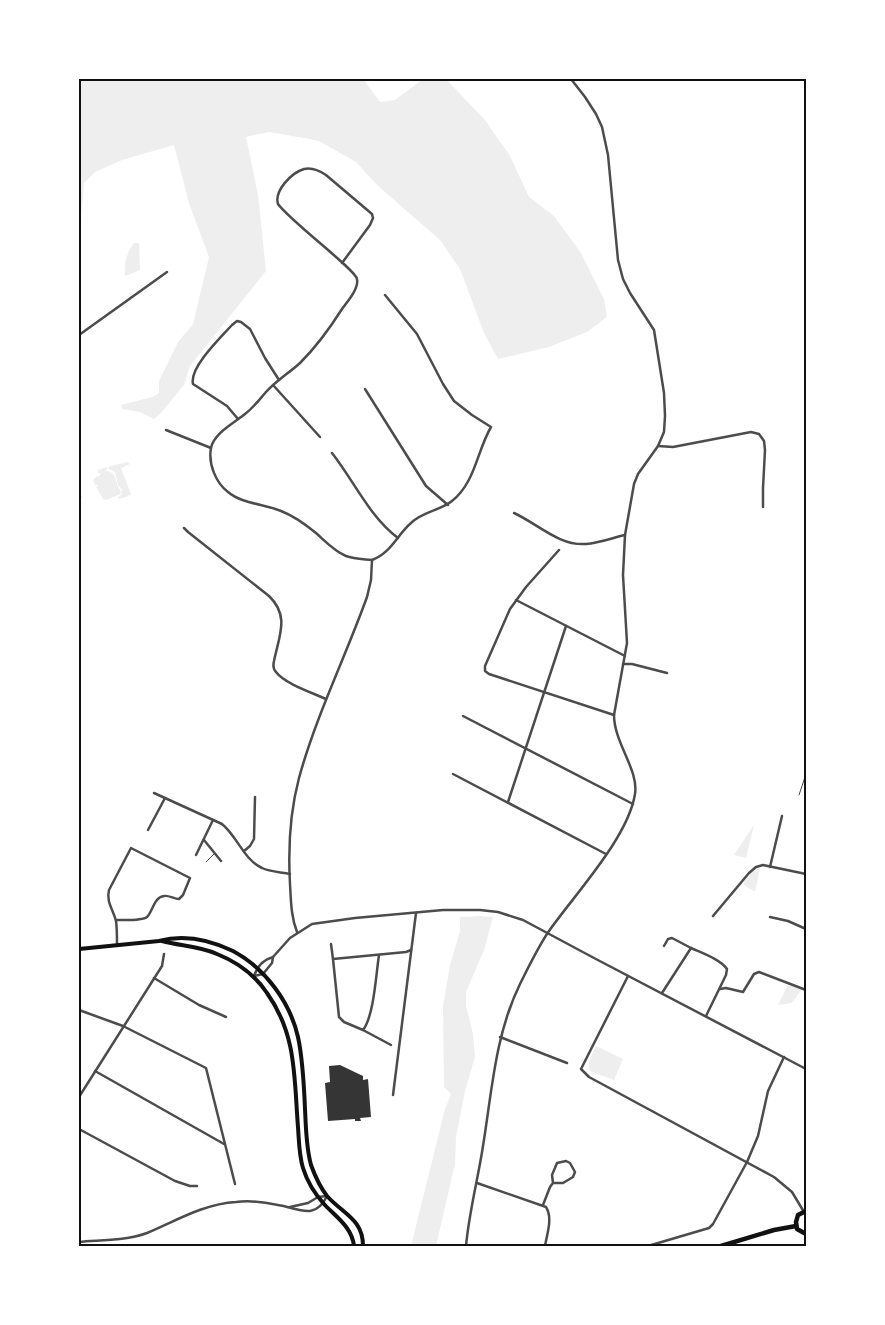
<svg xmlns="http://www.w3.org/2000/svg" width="885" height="1325" viewBox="0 0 885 1325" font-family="'Work Sans',sans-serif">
  <rect width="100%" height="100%" fill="#fff"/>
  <g fill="#eee">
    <polygon points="79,79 363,79 380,102 395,100 423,79 446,79 485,120 510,156 529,197 554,216 581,253 604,299 607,317 587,332 549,347 498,359 484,333 460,269 440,240 377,185 356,162 319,141 310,139 269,132 246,137 258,195 266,271 190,366 184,385 160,414 154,419 140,412 122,409 121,405 152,397 159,393 159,381 178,342 193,324 209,257 189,203 174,145 122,160 95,172 84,183 79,243"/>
    <path d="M134,243H139L140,270L125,276C124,264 126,253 134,243Z"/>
    <polygon points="127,462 130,464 121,468 131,494 126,497 119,499 118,497 121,495 122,490 118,485 115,472 109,469 108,467"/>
    <path d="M106,467L107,469L105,471C118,471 114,483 121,491L120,494L106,500L103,499L96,487L98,485H95L93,480L97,476L98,477L101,473H98V470Z"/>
    <polygon points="754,825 746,858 734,855"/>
    <polygon points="760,868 755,892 744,885 744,882 752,872"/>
    <polygon points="479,916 493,917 484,950 466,992 466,1006 473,1034 475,1057 465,1091 456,1137 455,1164 436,1246 411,1246 445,1109 451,1094 444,1087 443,1006 450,965 460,931 460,917"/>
    <polygon points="788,985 802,989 792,1003 778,1005"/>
    <path d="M596,1046L623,1059L614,1080C588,1070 582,1074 596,1046Z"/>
  </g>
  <polygon fill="#353535" points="340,1065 363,1076 363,1080 368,1079 371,1117 360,1118 361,1121 355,1121 355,1119 328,1121 325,1083 330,1082 329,1066"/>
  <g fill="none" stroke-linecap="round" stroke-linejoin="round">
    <g stroke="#4c4c4c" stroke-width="1">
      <polyline points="799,795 806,774"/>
      <polyline points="206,862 214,854"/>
    </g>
    <g stroke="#4c4c4c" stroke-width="2.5">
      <polyline points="79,335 167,272"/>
      <polyline points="273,385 320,437"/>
      <polyline points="365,389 426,486 448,505"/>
      <path d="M238,419L227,406L193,384C189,368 221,337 232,325L237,321L241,322L250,329L265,358L279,380"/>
      <polyline points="166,430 211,448"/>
      <polyline points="658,446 673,447 751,432 759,434 764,441 765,450 763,488 763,507"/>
      <path d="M332,453C354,481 369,516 398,538"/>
      <polyline points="79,497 80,497"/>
      <path d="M514,513C538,524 559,546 586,544C599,543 612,538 625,535"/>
      <path d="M184,528L188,532L269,596C290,616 279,636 274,661C273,665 273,669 276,672C285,684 313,693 326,699"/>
      <polyline points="559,550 526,587 510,609 485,666 485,671 489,674 614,715"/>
      <path d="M372,560C391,553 397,535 411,523C422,512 439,511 452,501C475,483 477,451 491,427L472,415L454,401L443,384L417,334L385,295"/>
      <polyline points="516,600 625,656"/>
      <polyline points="623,664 632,664 667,673"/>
      <polyline points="463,716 633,804"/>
      <polyline points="453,774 606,854"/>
      <path d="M154,793L222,824C237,836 244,860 262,868C270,872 281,872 290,874"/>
      <polyline points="508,802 566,626"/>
      <polyline points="148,830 165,798"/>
      <polyline points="204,840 221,861"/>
      <polyline points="244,851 250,846 254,839 255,797"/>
      <polyline points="196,855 213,820"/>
      <polyline points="770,867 782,816"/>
      <polyline points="713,916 749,873 756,867 763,865 806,874"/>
      <polyline points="770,917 788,921 806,929"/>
      <path d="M116,920C122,920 142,921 147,917C153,911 154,897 164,896C169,895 174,899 179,899L183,895L190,878L131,848L109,890C106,902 113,909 116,921C117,928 117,937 117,945"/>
      <path d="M297,932C291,917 291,901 290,884C288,849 290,812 299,778C316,716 345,658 367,597L371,580L372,560C363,559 354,559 346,556C334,551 325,541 316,533C305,524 294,516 281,511C265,504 242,504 228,492C216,483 208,464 211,448C214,433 234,423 245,414C253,408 259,400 266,392C276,381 289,373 300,363C316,347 330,328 342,309C347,302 359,289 357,279C356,270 290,221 278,204C274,191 291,173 304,169C312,167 320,171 326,175L372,214L373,218L370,225L342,263"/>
      <polyline points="331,944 333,959"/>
      <polyline points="664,946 668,939 672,938 691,948"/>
      <path d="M379,955C376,974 374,1016 363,1030L344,1022L339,1017L333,959L406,952L411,950"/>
      <polyline points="254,976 263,974 272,963 273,957 290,938 312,924 355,918 443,910 480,910 498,912 523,920 594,958 806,1069"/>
      <path d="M254,976C257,967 262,960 273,957"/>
      <polyline points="628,976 581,1069 589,1077 774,1177 792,1192 804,1212"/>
      <polyline points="154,978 199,1005 226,1017"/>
      <polyline points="720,989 726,988 743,992 754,974 759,972 806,990"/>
      <path d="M662,993L691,948C702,953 720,959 727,969L726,975L706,1016"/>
      <polyline points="79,1010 123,1026 206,1068 235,1184"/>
      <polyline points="363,1030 391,1045"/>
      <polyline points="500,1037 567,1063"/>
      <polyline points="95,1071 224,1144"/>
      <polyline points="393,1095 416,913"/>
      <polyline points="79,1097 162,966 164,954"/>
      <polyline points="79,1129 175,1181 190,1186 197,1186"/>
      <path d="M477,1183L546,1207C553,1218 547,1234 545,1246"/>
      <polyline points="543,1205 550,1187 553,1183 563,1183 573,1177 575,1172 570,1163 566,1161 557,1163 552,1175 553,1183"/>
      <polyline points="290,1207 308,1203 318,1197 327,1196"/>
      <path d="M79,1242C101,1240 125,1241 147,1233C176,1221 203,1204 236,1202C250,1200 264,1202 278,1205C298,1208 315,1221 327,1196"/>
      <path d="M466,1246C469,1212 478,1179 483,1146C492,1091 495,1035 520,984C529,966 538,947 549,931C575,894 628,838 635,794C639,770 614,743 614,715L627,643L623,575L625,535L634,484L638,474L658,446L664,432L665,416L664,393L654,330L630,293L623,279L618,260L608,155L602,127L596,114L585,97L571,79"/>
      <polyline points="648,1246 709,1228 713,1224 747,1162 758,1136 768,1091 784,1057"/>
    </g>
    <g stroke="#111" stroke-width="4">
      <path d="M162,941C180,946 199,946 217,954C237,962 255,975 267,993C297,1035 294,1078 298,1127C299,1141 299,1155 303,1168C307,1181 315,1194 324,1204C336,1217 352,1227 354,1246"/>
      <path d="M79,949L159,941C185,934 210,940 233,951C265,968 290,1002 298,1037C303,1060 304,1085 305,1109C306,1128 306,1147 311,1165C315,1176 320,1187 327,1196C343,1214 363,1219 363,1246"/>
    </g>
    <g stroke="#111" stroke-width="4.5">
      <polyline points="806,1211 798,1215 796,1222 797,1229 806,1234"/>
      <polyline points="721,1246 774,1230 796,1226"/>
    </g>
  </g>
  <rect width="885" height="1325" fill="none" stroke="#ffffff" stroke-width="160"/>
  <rect x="80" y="80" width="725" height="1165" fill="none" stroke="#111" stroke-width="2"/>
</svg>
